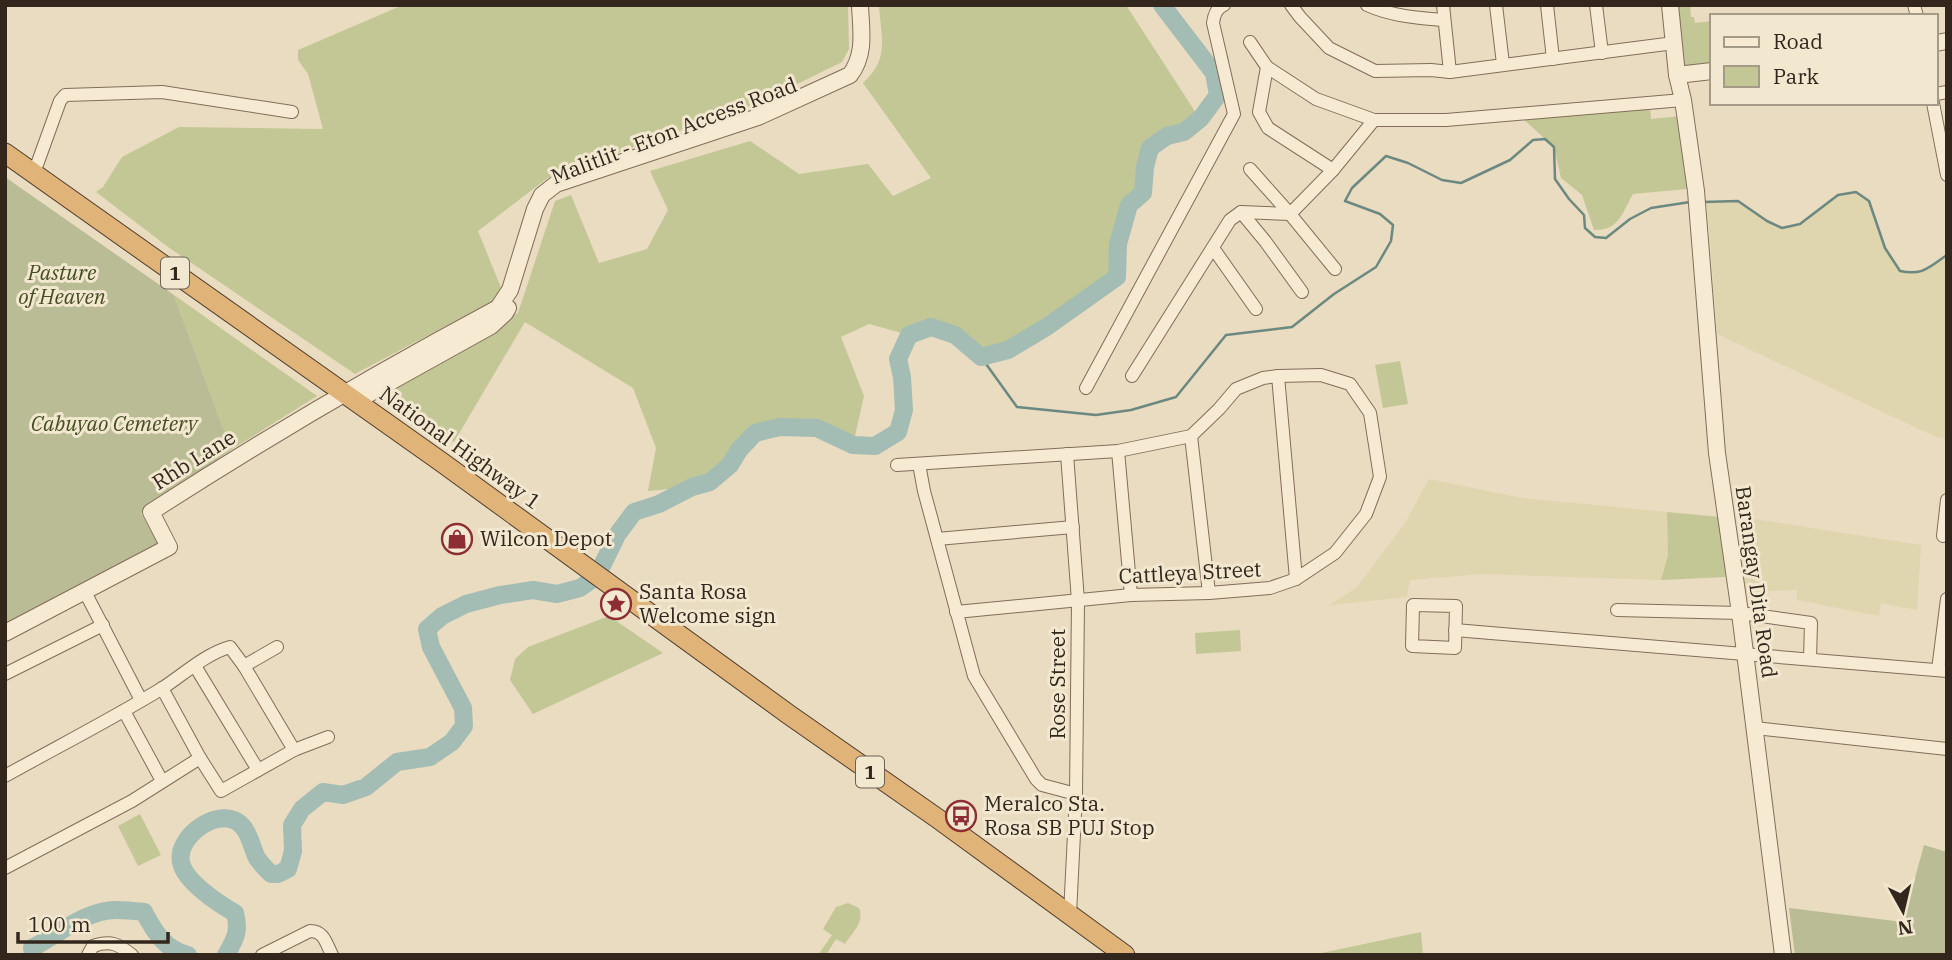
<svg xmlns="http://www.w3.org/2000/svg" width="1952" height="960" viewBox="0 0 1952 960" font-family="'IBM Plex Serif',serif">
  <rect width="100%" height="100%" fill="#eadcc0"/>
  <g fill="#dfd5ae">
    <polygon points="1856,192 1869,201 1885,248 1900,270 1914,273 1927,269 1947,255 1947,438 1936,437 1717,334 1707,202 1738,201 1767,221 1782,228 1800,224 1838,195"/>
    <polygon points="1429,479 1522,498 1667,512 1668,555 1661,580 1482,574 1410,580 1407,597 1330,605 1357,587 1405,523"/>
    <polygon points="1741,517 1921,545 1917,610 1881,603 1879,616 1797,600 1797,590 1743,592"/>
  </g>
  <g fill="#c3c796">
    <polygon points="403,5 848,5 849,49 842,62 759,103 549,177 478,231 504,295 355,374 168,247 96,192 103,187 122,157 179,127 323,129 308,74 298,60 298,50"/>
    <path d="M879,5H1126L1198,116L1184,132L1167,136L1150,148L1145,167L1143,193L1129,205L1118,244L1117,277L1048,326L1008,350L981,357L955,335L931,327L909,335L869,324L841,337L864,396L853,445L817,428L780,427L755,433L739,450L730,465L710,482L692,487L648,491L656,448L633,388L525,322L454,442L382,394L518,313L555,201L571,195L599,263L647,249L668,210L650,171L750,141L799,174L868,164L893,196L931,178L863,83C890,59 881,38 879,5Z"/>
    <polygon points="1672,5 1690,5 1691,17 1694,17 1695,23 1712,21 1712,68 1681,71"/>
    <path d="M1650,105L1651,119L1680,116L1687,189L1633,194C1622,213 1619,231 1594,230L1582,195L1561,178L1554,147L1521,117Z"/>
    <polygon points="174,295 317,396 231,450"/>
    <polygon points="1400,361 1408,404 1383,408 1375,365"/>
    <polygon points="1667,512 1720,517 1726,577 1661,580 1668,555"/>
    <polygon points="609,616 663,653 533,714 510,680 515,659 528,647"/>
    <polygon points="1240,630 1241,651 1196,654 1195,633"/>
    <polygon points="140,814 161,855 138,866 118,826"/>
    <path d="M848,903L859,908C865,922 852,933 845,944L836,939L826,955H818L832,935L823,929L836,907Z"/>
    <polygon points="1421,932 1423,955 1312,955"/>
  </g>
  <g fill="#b9bc94">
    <polygon points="5,177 174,295 231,450 141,513 158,544 5,628"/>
    <polygon points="1924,845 1947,852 1947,955 1795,955 1789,908 1903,922"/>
  </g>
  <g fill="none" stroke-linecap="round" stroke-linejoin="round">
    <g stroke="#6b8980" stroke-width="2.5">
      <path d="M1703,202L1738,201L1767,221L1782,228L1800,224L1838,195L1856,192L1869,201L1885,248L1900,271C1923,276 1929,267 1947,255"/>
      <polyline points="981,357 1017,407 1096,415 1131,410 1176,397 1226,335 1292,327 1334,294 1376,267 1391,241 1393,225 1380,214 1345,201 1352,188 1386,156 1408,163 1442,180 1461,183 1510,160 1533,140 1545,139 1554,147 1555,179 1569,199 1584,215 1585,228 1595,237 1606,238 1630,219 1651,208 1690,202"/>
    </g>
    <g stroke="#a3bcb4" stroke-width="18">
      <path d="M33,955L32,948C57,935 86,910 116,910C125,910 135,911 144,912C154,931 165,950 188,955"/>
      <path d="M226,955C235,939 240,932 235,913C219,904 184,881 181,862C176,838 214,809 236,821C249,828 251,846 257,858C261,864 266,869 271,874H278L288,869L293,851L292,825L302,809L323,792L343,795L366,787L397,762L430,757L452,742L464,726L463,708L431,647L427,629L442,616L466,604L500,595L533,590L557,594L580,588L597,576L617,535L634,512L659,504L692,487L710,482L730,465L739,450L755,433L780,427L817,428L853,445L875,446L898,432L904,410L902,377L898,359L909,335L931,327L955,335L981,357L1008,350L1048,326L1117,277L1118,244L1129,205L1143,193L1145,167L1150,148L1167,136L1184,132L1201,118L1218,95L1214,73L1162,5"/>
    </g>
    <g stroke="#826d5a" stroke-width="14">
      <g id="minor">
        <polyline points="1291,5 1300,17 1329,48 1375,71 1431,70 1450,72 1674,43"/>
        <path d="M1367,5C1391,16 1418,18 1444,20"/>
        <polyline points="1443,5 1450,72"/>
        <polyline points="1496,5 1503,64"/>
        <polyline points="1547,5 1553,59"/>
        <polyline points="1596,5 1602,53"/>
        <polyline points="1914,5 1917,16"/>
        <polyline points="1250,42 1267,67 1316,99 1374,120 1446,120 1683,100"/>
        <polyline points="1267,67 1259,112 1268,128 1333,170"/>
        <polyline points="1936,94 1947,92"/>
        <polyline points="1933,103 1947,175"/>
        <polyline points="1250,169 1290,214 1335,269"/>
        <polyline points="34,173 60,101 65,95 162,92 292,112"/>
        <polyline points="1241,212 1265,241 1302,292"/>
        <polyline points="1213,248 1256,309"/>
        <polyline points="1132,376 1230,220 1241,212 1290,214 1333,170 1374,120"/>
        <polyline points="1278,376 1296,579"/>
        <path d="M1086,388L1234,114L1213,23C1214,15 1216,8 1224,5"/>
        <polyline points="1191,436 1209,593"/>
        <polyline points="1118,451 1131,595"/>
        <polyline points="1067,454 1078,601 1076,794 1070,914"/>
        <polyline points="919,464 924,491 974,676 1036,779 1042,785 1076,794"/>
        <polyline points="897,465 1118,451 1191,436 1219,409 1236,389 1263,378 1278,376 1321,375 1350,384 1370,413 1380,477 1366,514 1335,553 1296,579 1270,588 1209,593 1131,595 956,612"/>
        <polyline points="1943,536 1947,500"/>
        <polyline points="937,539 1073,527"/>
        <polyline points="85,592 141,700"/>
        <polygon points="1413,605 1456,606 1455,648 1412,646"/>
        <polyline points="1617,610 1740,613 1811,623 1810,659"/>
        <polyline points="1455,630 1947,671"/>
        <polyline points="195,666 258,770"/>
        <polyline points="244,666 277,647"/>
        <polyline points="1938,670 1947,599"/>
        <polyline points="5,674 103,625"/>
        <polyline points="162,688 200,758 221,791 294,750 328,737"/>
        <polyline points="124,711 162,781"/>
        <polyline points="1755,728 1947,749"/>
        <path d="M5,776C57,747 110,720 161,689C183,675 205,654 230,647L244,666L294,750"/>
        <polyline points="5,868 132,801 200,758"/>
        <path d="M88,955L93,946C111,940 118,944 132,955"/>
        <path d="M262,955L310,931C324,931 326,943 332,955"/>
      </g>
    </g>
    <g stroke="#826d5a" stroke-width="18">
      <g id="tertiary">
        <polyline points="1670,5 1677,75 1683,100 1696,191 1717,453 1740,613 1783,955"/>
        <polyline points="1936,43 1947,41"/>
        <polyline points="1677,75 1712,71"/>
        <polyline points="356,401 491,326 505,313 508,308"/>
        <path d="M5,633L169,547L151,512C264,439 380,371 498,308L510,290L535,209L542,195L556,184L758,117L850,75C866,54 861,30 860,5"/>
      </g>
    </g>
    <g stroke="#4f3c2e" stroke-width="21">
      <polyline id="trunk" points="5,153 440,461 788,714 937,818 1125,955"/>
    </g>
    <use href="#minor" stroke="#f6ead3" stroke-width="12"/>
    <use href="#tertiary" stroke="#f6ead3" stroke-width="16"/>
    <use href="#trunk" stroke="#e0b378" stroke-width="19"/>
  </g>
  <defs>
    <g id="shop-ring" transform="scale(1.575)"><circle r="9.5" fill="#f2e7cf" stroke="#8c2e33" stroke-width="1.5"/><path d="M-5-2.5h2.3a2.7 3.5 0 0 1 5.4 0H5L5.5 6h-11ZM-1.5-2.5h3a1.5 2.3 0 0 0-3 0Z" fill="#8c2e33"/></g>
    <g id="sight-ring" transform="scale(1.575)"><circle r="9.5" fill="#f2e7cf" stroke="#8c2e33" stroke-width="1.5"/><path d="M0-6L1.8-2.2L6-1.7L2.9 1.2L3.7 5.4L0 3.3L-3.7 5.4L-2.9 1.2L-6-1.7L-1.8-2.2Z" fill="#8c2e33"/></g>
    <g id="bus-ring" transform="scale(1.575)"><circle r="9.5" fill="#f2e7cf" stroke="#8c2e33" stroke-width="1.5"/><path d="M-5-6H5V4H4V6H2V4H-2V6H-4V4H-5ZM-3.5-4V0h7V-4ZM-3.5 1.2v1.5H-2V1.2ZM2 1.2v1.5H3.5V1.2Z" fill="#8c2e33"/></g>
  </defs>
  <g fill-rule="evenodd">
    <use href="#shop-ring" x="457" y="539"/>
    <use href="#sight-ring" x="616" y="604"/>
    <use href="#bus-ring" x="961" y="816"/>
  </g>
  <g text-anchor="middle" stroke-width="6" stroke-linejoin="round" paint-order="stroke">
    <g fill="#f2e7cf" stroke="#6c6052" stroke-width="2">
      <rect x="161" y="257.5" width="28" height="31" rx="5"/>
      <rect x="856" y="756.5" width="28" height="31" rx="5"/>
    </g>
    <g font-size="19" font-weight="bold" fill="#32261d">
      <text x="175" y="280">1</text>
      <text x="870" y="779">1</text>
    </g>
    <g font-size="21" fill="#32261d" stroke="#f2e7cf">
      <text transform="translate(674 131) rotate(-21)" y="7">Malitlit - Eton Access Road</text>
      <text transform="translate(460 448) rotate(36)" y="7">National Highway 1</text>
      <text transform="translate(194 460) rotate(-32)" y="7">Rhb Lane</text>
      <text transform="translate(1190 573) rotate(-3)" y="7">Cattleya Street</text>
      <text transform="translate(1756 582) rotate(82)" y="7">Barangay Dita Road</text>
      <text transform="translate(1058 684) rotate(-90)" y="7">Rose Street</text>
    </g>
    <g font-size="21" font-style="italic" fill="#454d25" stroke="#f2e7cf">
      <text x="62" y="280">Pasture<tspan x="62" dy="24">of Heaven</tspan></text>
      <text x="114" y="431">Cabuyao Cemetery</text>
    </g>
    <g font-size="21" fill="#32261d" stroke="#f2e7cf" text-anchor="start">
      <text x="480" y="546">Wilcon Depot</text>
      <text x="639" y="599">Santa Rosa<tspan x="639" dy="24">Welcome sign</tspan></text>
      <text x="984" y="811">Meralco Sta.<tspan x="984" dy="24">Rosa SB PUJ Stop</tspan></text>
    </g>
  </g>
  <rect width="1952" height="960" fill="none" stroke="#32261d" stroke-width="14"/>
  <rect x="1710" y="14" width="228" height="91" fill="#f2e7cf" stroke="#a59a88" stroke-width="2"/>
  <rect x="1724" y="37" width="35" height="10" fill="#f6ead3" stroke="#a59a88" stroke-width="2"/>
  <text x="1773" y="49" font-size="21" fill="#32261d">Road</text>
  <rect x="1724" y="66" width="35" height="21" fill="#c3c796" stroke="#a59a88" stroke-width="2"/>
  <text x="1773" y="84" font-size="21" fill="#32261d">Park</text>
  <g transform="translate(1903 911) rotate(172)" stroke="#f2e7cf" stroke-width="5" paint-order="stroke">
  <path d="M0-5L12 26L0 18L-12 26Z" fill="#32261d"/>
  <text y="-10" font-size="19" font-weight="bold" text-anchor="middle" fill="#32261d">N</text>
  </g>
  <path d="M18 932v10h150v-10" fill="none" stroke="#32261d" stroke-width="3.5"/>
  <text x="28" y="932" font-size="21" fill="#32261d" stroke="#f2e7cf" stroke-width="5" paint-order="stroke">100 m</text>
</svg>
